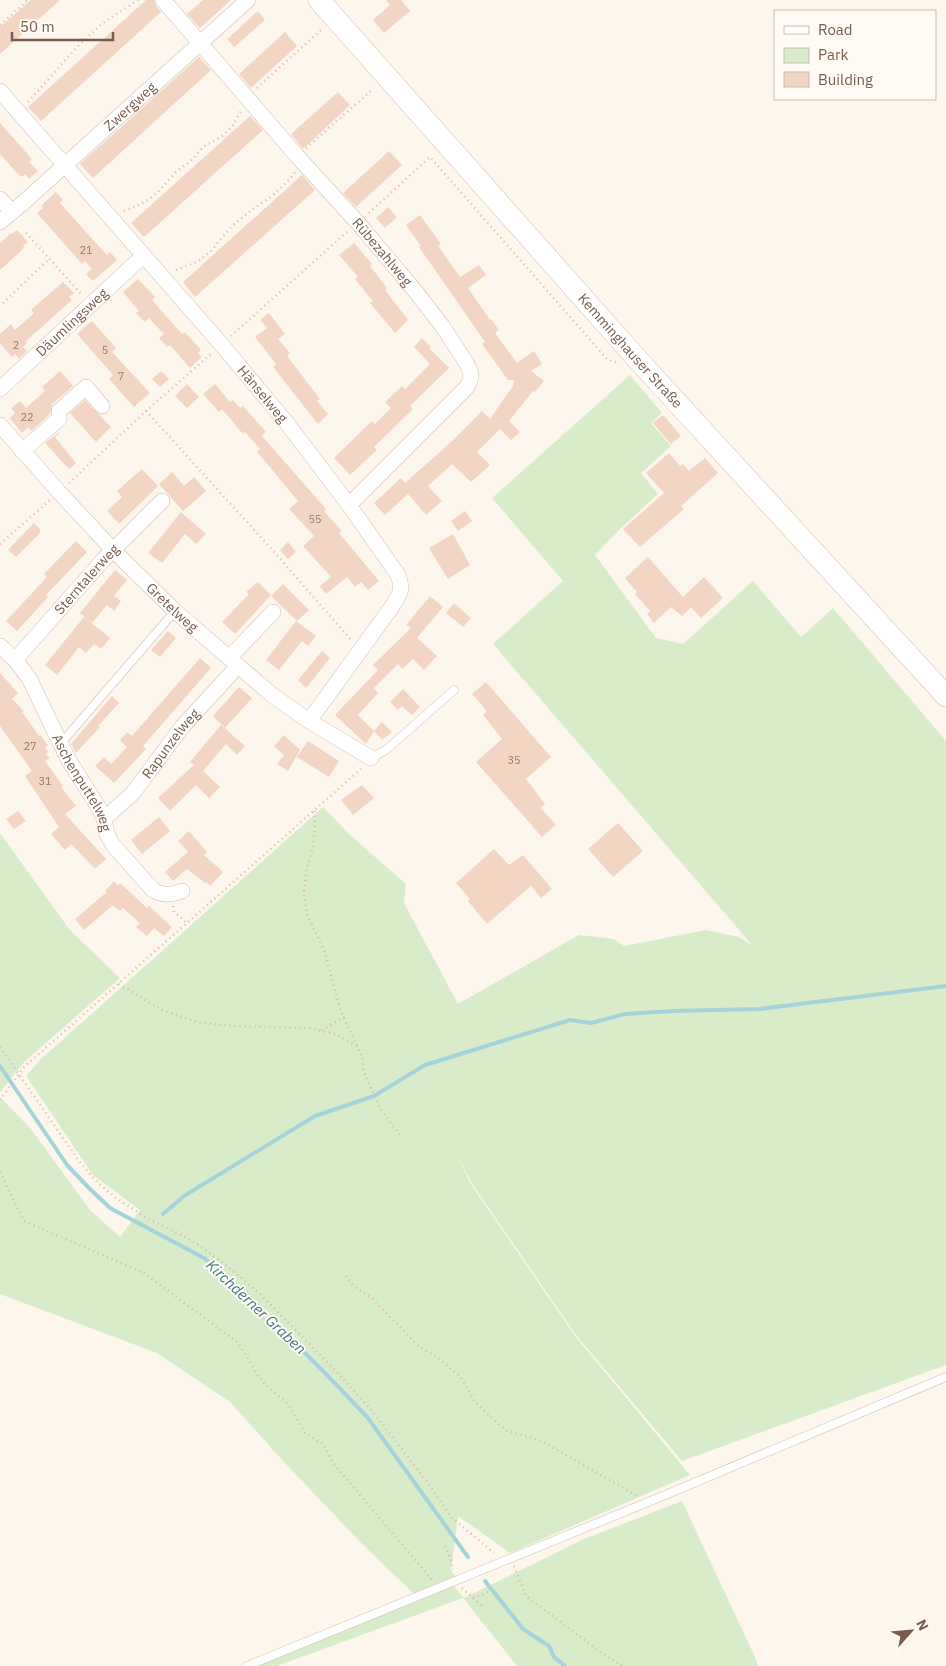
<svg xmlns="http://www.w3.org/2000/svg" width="946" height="1666" viewBox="0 0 946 1666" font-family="'IBM Plex Sans',sans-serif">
  <rect width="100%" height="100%" fill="#fdf6ec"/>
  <g fill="#d8ecc9">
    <polygon points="630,375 662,413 651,423 671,446 641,473 658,494 621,528 595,555 656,638 683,644 753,581 801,637 833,608 946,741 946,1365 682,1461 576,1335 473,1185 455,1152 472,1186 575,1336 690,1475 510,1553 458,1516 451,1570 456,1577 415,1595 362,1544 284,1462 230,1402 157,1353 0,1294 0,1097 31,1129 90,1210 120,1237 140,1210 93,1175 26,1076 40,1060 323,807 349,834 406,884 404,903 458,1004 579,935 614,939 624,946 706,930 739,937 753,946 493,644 563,581 492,498"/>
    <polygon points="0,833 69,929 120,978 24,1062 0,1092"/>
    <polygon points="682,1501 754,1655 758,1666 517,1666 463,1598 277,1666 256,1666 453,1585 464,1598 584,1539"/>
  </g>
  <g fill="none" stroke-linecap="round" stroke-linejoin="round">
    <g stroke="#a5d3da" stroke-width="4">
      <polyline points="0,1066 67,1165 89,1188 110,1208 204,1258 245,1293 326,1374 368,1418 468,1557"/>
      <polyline points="163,1214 184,1196 315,1116 374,1096 425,1065 570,1020 591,1023 625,1014 672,1011 759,1009 946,986"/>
      <polyline points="485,1581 523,1629 549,1646 554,1657 565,1666"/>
    </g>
  </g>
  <g fill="#f3d5c3">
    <polygon points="31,0 60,0 0,54 0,27"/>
    <polygon points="146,0 154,0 156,6 161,12 41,121 28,107"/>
    <polygon points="203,0 231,0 200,28 187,14"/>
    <polygon points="386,0 401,0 410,11 384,33 373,20 390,5"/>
    <polygon points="258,11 265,20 234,47 227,39"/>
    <polygon points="285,32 297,46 251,88 239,74"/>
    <polygon points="199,57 211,70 93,178 80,164"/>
    <polygon points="338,92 350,105 303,149 291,134"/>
    <polygon points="250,116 263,130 144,237 131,223"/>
    <polygon points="0,123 32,159 29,162 38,171 29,179 25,174 22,177 17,173 0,154"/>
    <polygon points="389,151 402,165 356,207 343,193"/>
    <polygon points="302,175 315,190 195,297 183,282"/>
    <polygon points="56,192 63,200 60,203 85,231 107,255 110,252 117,260 93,281 86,274 92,269 85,261 82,264 37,213 43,208 41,206"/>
    <polygon points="388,207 397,217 385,228 376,218"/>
    <polygon points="420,215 441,244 438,246 460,277 479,265 486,275 468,288 490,320 491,319 499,330 495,333 517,363 534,351 542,364 531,371 544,381 535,392 533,391 509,421 520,432 511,440 500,429 477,452 490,465 480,474 471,482 452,464 428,486 442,501 426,515 408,494 385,515 374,503 401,478 405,483 452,441 482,411 490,419 513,386 514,380 508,380 482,344 485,342 419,247 421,246 406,225"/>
    <polygon points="17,230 28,242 23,246 24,248 0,270 0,243 11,233 12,234"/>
    <polygon points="354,243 372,264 370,266 387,288 385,290 408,320 395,333 370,303 373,301 355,279 358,277 339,255"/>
    <polygon points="138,279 155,297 152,300 166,316 182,334 185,332 201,350 198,353 202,357 190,368 170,345 167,347 159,338 164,334 149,318 145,322 136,313 139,311 123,292"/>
    <polygon points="63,282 74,293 69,297 72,300 26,341 27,343 23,347 27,351 19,359 15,354 12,357 0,343 0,334 11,324 15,330 34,313 31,310"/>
    <polygon points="269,313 285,334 278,339 290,353 287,356 320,399 317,401 328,414 318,424 273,367 276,364 255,337 267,328 260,320"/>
    <polygon points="92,321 116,348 112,352 150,393 134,407 109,379 113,375 77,334"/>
    <polygon points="422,338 431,347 429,348 449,368 410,406 413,409 374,447 377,450 350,475 334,458 372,421 375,424 391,408 385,402 402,386 405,389 430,364 414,347"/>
    <polygon points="60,371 73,386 52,404 50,414 46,418 31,431 28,427 22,433 10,418 15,413 11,408 20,401 26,408 45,391 42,387"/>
    <polygon points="161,371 169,379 160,387 152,379"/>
    <polygon points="187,384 199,397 187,408 175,396"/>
    <polygon points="215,384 230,402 233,400 240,408 243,406 266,432 262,436 326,509 324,511 342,531 339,533 379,581 368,590 361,582 355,587 347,577 326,594 320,586 331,577 303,546 314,536 289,509 298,501 263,459 257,452 260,449 245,432 243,434 222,409 219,412 203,394"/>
    <polygon points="85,400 111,427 96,442 70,413"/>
    <polygon points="663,415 681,436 671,444 653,423"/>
    <polygon points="59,432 59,433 55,437 76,463 69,469 45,443"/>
    <polygon points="669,453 680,466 683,464 689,471 705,458 718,473 681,506 684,509 640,547 623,529 664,493 646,473"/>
    <polygon points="142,469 158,486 119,524 107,511 122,497 117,491"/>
    <polygon points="172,472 184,486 194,477 206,491 183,511 159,484"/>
    <polygon points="465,511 472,521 458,531 451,521"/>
    <polygon points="181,512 206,534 196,544 185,534 162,563 148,553"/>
    <polygon points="34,523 40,529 40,533 16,557 8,550"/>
    <polygon points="453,534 470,565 448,579 429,548"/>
    <polygon points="76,541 87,552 46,595 48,597 17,631 6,621 47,577 44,574"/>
    <polygon points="288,542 296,552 288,559 280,550"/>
    <polygon points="648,557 683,597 704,577 723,598 701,618 691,607 682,616 671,607 654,623 647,614 650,611 635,594 637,592 625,578"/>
    <polygon points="115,570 127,580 114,596 121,601 114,611 107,605 92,623 80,613"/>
    <polygon points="258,582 271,595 235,634 222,622 249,594 246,592"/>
    <polygon points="283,584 309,610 297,621 271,596"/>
    <polygon points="430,596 443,607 417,638 437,656 424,670 413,659 402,669 398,664 374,688 378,693 358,715 374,731 382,722 392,732 382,740 374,731 366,744 335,715 378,670 373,665 411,628 406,625"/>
    <polygon points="454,603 471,618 463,627 446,613"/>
    <polygon points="84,617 110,638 101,649 94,644 86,653 79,647 57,675 45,665"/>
    <polygon points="296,621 316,636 308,646 302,641 279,670 266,660"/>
    <polygon points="168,631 176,638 160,657 151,650"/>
    <polygon points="322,651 330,658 306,688 298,680"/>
    <polygon points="200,658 211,668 143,746 146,749 114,783 95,766 104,757 111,764 127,747 120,740 127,732 132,736"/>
    <polygon points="0,673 18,693 12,699 24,711 22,712 39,736 40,735 48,745 45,748 48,752 46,754 50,758 45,761 63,786 61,787 76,806 65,814 106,859 95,869 71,844 65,850 51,834 59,827 25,776 32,771 0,726"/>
    <polygon points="486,682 551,757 526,779 545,804 541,808 556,825 542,837 476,762 502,739 483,715 487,711 472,694"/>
    <polygon points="239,687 252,698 225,728 213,716"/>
    <polygon points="403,689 420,707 412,715 402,706 398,710 390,702"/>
    <polygon points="112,696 119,703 98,726 100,727 76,753 71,744"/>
    <polygon points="221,725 245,746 237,755 226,744 203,771 220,787 209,798 196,785 170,811 158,798 194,765 190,762"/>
    <polygon points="284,735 300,750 288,771 277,764 284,755 274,746"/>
    <polygon points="308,741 339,761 329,777 297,757"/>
    <polygon points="362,785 374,798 353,815 341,800"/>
    <polygon points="18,811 26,821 14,829 6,819"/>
    <polygon points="159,817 170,831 142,854 131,840"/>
    <polygon points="618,823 643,851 613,877 588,849"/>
    <polygon points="189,831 207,852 204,855 223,872 210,886 206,882 205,883 187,869 173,881 165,872 188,852 178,841"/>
    <polygon points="494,849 509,865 523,855 552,889 541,898 531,886 487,924 468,901 470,899 456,883"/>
    <polygon points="114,881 118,886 120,883 147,908 149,906 172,927 164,936 154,928 147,936 136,927 140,923 123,908 120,911 113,905 84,930 75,919 107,892 105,891"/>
  </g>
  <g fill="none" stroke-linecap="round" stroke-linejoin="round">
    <g stroke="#d1beb0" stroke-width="9">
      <g id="lane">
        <polyline points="59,743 63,741 175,611"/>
        <polyline points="371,758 386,750 454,690"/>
        <polyline points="247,1666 658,1498 946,1377"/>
      </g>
    </g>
    <g stroke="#d1beb0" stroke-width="16">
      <g id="street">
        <path id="s1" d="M163,0L297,156L358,223L416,292L443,327L467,364L471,373L470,381L467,387L349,505"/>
        <path id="s2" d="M0,91L221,344L286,422L349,505L398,575C404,591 399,595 391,608L309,721"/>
        <polyline points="0,199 12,212"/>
        <path id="s3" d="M0,222L24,202L248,0"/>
        <path id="s4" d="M0,389L143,256"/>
        <path id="s5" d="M0,425L59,492L113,550L175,611L272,695L309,721L371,758"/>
        <polyline points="22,451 59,419 59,411 86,387 102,406"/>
        <path id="s6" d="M0,646L15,660L29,678L68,759L99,808L104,819L107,834L113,845L153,890C164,896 170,895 182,891"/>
        <polyline points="229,658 273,612"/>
        <path id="s7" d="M15,660L103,560L162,501"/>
        <path id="s8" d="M104,819L133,793L182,727L238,666"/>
      </g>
    </g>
    <g stroke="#d6c0b0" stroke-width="22">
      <g id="secondary">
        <path id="s9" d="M319,0L638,360L946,696"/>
      </g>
    </g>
    <g stroke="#d9b8a5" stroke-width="2.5" stroke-dasharray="1 4" stroke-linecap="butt">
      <polyline points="0,25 28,0"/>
      <polyline points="257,88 321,30"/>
      <polyline points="28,102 77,47 103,23 138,0"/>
      <polyline points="306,148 373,89"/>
      <polyline points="124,211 145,202 158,192 176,172 192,160 203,147 222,136 232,127 241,111"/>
      <polyline points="369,213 430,157 606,358 613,362 616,362"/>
      <polyline points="26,233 82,295"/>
      <polyline points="176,270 197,262 211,251 232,226 254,208 271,197 290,179 295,172"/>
      <polyline points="3,303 49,259"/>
      <polyline points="231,336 348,231"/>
      <polyline points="146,411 267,544 352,641"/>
      <polyline points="69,483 146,411 211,354"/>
      <polyline points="0,544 50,500"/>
      <polyline points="314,811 315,825 313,847 306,872 304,894 307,914 324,950 341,1012 362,1056 364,1072 369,1084 381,1110 400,1135"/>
      <polyline points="173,906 174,912 187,923"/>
      <polyline points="119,984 162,1010 197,1022 231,1026 308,1028 335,1034 357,1046"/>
      <polyline points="322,1030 344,1017"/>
      <polyline points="0,1047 79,1161 97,1182 116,1198 150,1220 186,1237 204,1249 232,1270 259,1293 331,1366 370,1408 427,1482 452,1518 494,1553"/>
      <polyline points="0,1100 24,1067 32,1060 361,769"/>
      <polyline points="0,1172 24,1221 144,1273 237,1342 247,1356 257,1375 269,1388 288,1404 305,1433 323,1444 333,1463 432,1580"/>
      <polyline points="346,1276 355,1287 372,1298 417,1345 438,1358 461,1377 475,1402 505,1430 542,1441 637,1496"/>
      <polyline points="445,1546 451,1559 453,1570"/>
      <polyline points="514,1566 526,1596 599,1651 622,1666"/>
      <polyline points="462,1588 484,1608"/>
      <polyline points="473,1598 488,1592"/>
    </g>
    <use href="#lane" stroke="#fff" stroke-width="8"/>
    <use href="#street" stroke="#fff" stroke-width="15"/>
    <use href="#secondary" stroke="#fff" stroke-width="21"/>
  </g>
  <g text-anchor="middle" stroke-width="4" stroke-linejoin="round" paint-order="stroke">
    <g font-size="11" fill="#987a6a">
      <text x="86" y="254">21</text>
      <text x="16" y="349">2</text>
      <text x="105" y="354">5</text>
      <text x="121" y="380">7</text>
      <text x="27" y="421">22</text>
      <text x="315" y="523">55</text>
      <text x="30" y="750">27</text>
      <text x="514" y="764">35</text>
      <text x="45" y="785">31</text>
    </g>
    <g font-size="14" fill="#7a5c4d" stroke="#fffaf3">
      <text dy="5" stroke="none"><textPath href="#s3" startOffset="174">Zwergweg</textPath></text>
      <text dy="5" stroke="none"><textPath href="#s1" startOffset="334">Rübezahlweg</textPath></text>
      <text dy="5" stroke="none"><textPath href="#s4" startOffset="98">Däumlingsweg</textPath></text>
      <text dy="5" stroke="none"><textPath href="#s9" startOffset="469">Kemminghauser Straße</textPath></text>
      <text dy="5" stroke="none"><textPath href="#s2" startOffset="401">Hänselweg</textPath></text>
      <text dy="5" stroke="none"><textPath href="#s7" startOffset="108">Sterntalerweg</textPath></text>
      <text dy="5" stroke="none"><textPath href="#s5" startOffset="251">Gretelweg</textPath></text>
      <text dy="5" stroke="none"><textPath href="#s8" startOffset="101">Rapunzelweg</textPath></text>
      <text dy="5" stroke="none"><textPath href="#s6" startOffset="161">Aschenputtelweg</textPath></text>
    </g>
    <g font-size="15" font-style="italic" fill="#437c86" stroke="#fffaf3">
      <text transform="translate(256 1307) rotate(43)" y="5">Kirchderner Graben</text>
    </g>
  </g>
  <rect x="774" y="10" width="162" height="90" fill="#fffaf3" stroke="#cabbb1"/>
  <rect x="784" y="26" width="25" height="8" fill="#ffffff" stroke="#cabbb1"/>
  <text x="818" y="35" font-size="15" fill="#7a5c4d">Road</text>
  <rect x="784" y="48" width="25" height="15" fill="#d8ecc9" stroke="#cabbb1"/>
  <text x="818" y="60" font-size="15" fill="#7a5c4d">Park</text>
  <rect x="784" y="72" width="25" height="15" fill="#f3d5c3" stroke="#cabbb1"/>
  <text x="818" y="85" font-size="15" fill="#7a5c4d">Building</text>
  <g transform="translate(911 1631) rotate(63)" stroke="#fffaf3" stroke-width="4" paint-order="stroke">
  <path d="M0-4L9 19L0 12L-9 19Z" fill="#7a5c4d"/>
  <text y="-8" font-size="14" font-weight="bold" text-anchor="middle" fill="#7a5c4d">N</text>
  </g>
  <path d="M12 32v8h101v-8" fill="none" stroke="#7a5c4d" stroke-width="2.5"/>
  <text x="20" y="32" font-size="15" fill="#7a5c4d" stroke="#fffaf3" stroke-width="4" paint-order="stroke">50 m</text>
</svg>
